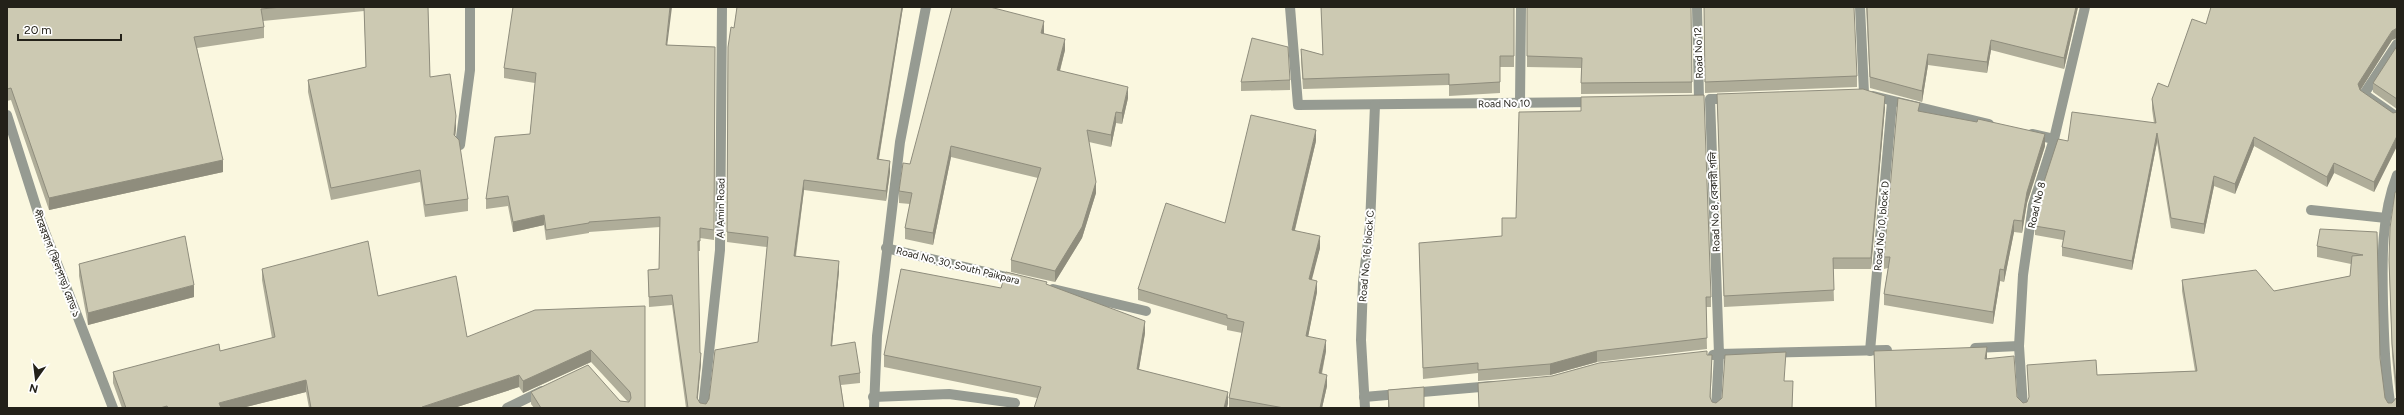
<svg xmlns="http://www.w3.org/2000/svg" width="2404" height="415" viewBox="0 0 2404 415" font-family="Figtree,'Noto Sans Bengali',sans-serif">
  <rect width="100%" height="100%" fill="#faf7df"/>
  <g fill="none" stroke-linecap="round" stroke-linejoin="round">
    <g stroke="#969b92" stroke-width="10">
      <polyline points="1290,7 1298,105 1594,102"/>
      <polyline points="1697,7 1699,100"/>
      <polyline points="1860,7 1864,93"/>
      <polyline points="2397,44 2364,94 2397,117"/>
      <polyline points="1873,96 1989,124"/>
      <polyline points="1729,99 1710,99 1719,354 1887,350"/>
      <polyline points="1520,102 1521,7"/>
      <polyline points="7,115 41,222 113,408"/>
      <polyline points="2032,134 2054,139"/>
      <polyline points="460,145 470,70 470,7"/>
      <polyline points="2311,210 2386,218"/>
      <polyline points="886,248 1018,280"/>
      <polyline points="1053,289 1146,311"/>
      <polyline points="1975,348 2019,346"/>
      <polyline points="1870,351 1892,102"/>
      <polyline points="1713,355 1719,354 1716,408"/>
      <polyline points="873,397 949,394 1015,403"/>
      <polyline points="1364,397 1492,386"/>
      <polyline points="507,408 542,391"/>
      <polyline points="703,408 720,250 722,7"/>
      <polyline points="874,408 877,336 900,142 926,7"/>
      <polyline points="1365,408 1361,340 1363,282 1370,225 1375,105"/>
      <polyline points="2023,408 2019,346 2023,275 2033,205 2054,139 2085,7"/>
      <path d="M2391,408C2385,373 2384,339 2383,304C2382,260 2381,216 2397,175"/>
    </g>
  </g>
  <g fill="#afad99">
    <polygon points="7,7 428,7 430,77 456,128 455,136 468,199 468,211 425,217 420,182 331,200 308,92 308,80 366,67 364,11 263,21 264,27 264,38 197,48 223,172 49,210 11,100 7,101"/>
    <polygon points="737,7 903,7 879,159 890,172 886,201 804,190 796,256 839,271 832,346 860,373 860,383 841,385 844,408 686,408 672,305 649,307 648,270 659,269 660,227 589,232 589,233 546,240 544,225 513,232 508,206 486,209 486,199 530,134 535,83 504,78 504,68 667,45 715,47 714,240 700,238 700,251 698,251 700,353 701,363 697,399 700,403 706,404 758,342 767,247 727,242 728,47 734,28"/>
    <polygon points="1321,7 1514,7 1514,67 1500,67 1500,93 1449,96 1449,85 1303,89 1301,60 1301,49 1323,55"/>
    <polygon points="1527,7 1692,82 1692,93 1581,94 1581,68 1527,67"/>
    <polygon points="1704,7 1857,76 1857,87 1705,93"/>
    <polygon points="1866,7 2078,7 2064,69 1991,50 1987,73 1928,65 1922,102 1870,88"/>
    <polygon points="2206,24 2397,38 2392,40 2360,90 2393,113 2397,112 2397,146 2374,192 2334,173 2327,187 2254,146 2235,194 2214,186 2204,234 2171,228 2157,142 2132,270 2062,256 2062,247 2063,240 2035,235 2035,226 2068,141 2154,123 2152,109 2152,99 2168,87"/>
    <polygon points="1044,33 1044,34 1065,50 1060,71 1128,98 1122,124 1116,123 1111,147 1089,142 1096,193 1082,238 1055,282 1011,272 1011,260 1038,178 951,157 933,245 905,239 905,228 910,204 899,203 899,191 910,164"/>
    <polygon points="2397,46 2397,109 2373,92 2373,83"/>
    <polygon points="1290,80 1290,90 1241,91 1241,82"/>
    <polygon points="1717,94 1885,107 1871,269 1833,269 1834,301 1724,307"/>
    <polygon points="1920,112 2045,146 2027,203 2022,233 2014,232 2004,282 2000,281 1993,324 1884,305 1884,294 1888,268 1884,269 1884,257"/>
    <polygon points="1316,141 1295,230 1320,248 1311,280 1317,292 1308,337 1326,351 1322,374 1327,386 1322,408 1229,408 1229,398 1242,333 1227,330 1227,326 1138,300 1138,289 1225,223"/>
    <polygon points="2397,192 2397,408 1876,408 1874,351 1987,358 2017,397 2023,403 2027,402 2029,398 2027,365 2097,375 2195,371 2182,291 2182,280 2274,291 2350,276 2351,264 2317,257 2317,246 2377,232 2380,358 2385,398 2388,403 2392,403 2396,398 2392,356 2389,260"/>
    <polygon points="1419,243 1711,297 1711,307 1706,307 1707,349 1597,362 1550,375 1478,381 1478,373 1423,379"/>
    <polygon points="79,264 194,297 88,325 79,276"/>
    <polygon points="262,269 378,296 467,337 645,306 645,408 534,408 531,404 531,392 628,402 591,362 523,393 519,387 454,408 309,408 306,392 242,408 122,408 113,383 113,372 220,351 272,338 262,280"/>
    <polygon points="1047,285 1145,333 1139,369 1228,404 1037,398 884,367 884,355 1001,288"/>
    <polygon points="1388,390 1424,408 1388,408"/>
  </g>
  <g fill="#8f8d7d">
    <polygon points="670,7 672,7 666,55 666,45"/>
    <polygon points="902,7 903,7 877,169 877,159"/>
    <polygon points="2076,7 2078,7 2064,69 2064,58"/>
    <polygon points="1044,21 1044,33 1041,45 1041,33"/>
    <polygon points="2397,28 2397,38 2392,40 2358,94 2358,84 2392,31"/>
    <polygon points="1065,39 1065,50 1057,81 1057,70"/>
    <polygon points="1991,40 1991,50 1987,73 1987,62"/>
    <polygon points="1928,54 1928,65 1922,102 1922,91"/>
    <polygon points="1128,87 1128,98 1122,124 1122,113"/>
    <polygon points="1885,96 1885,107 1871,269 1871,258"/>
    <polygon points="1116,112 1116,123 1111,147 1111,135"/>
    <polygon points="456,116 456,128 454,147 454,135"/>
    <polygon points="1316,130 1316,141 1292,241 1292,230"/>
    <polygon points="2157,133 2157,142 2132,270 2132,261"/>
    <polygon points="2045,134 2045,146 2027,203 2022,233 2022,221 2027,192"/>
    <polygon points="2397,136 2397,146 2374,192 2374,182"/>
    <polygon points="2254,137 2254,146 2235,194 2235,184"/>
    <polygon points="951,146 951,157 933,245 933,233"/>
    <polygon points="223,160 223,172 49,210 49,198"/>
    <polygon points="890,161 890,172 886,201 886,191"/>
    <polygon points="2334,163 2334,173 2327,187 2327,177"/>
    <polygon points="2214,176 2214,186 2204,234 2204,224"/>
    <polygon points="804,180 804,190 794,266 794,256"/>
    <polygon points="1096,182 1096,193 1082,238 1055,282 1055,271"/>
    <polygon points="544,215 544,225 513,232 513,222"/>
    <polygon points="2014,220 2014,232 2004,282 2004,270"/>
    <polygon points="1320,236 1320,248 1309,291 1309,279"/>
    <polygon points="839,261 839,271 831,356 831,346"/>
    <polygon points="2000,269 2000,281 1993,324 1993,312"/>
    <polygon points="1317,281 1317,292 1306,347 1306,336"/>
    <polygon points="194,285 194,297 88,325 88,313"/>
    <polygon points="1145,321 1145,333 1137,380 1137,369"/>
    <polygon points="1326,340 1326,351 1319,385 1319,373"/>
    <polygon points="1987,347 1987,358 1985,370 1985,359"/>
    <polygon points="591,350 591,362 523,393 523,381"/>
    <polygon points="1597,351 1597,362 1550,375 1550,364"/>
    <polygon points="701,353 701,363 697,408 697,398"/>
    <polygon points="1712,355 1712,366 1710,408 1710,397"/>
    <polygon points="519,375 519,387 454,408 422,408 422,407"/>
    <polygon points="1327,375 1327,386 1322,408 1320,408"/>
    <polygon points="306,380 306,392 242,408 219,408 219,403"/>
    <polygon points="1228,392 1228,404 1227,408 1224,408"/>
  </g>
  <g fill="#ccc9b2" stroke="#8f8d7d">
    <polygon points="7,7 282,7 261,9 264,27 194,37 223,160 49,198 11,88 7,89"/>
    <polygon points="364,7 428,7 430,77 450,74 456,116 454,135 459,140 468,199 425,205 420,170 331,188 308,80 366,67"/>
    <polygon points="513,7 670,7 666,45 715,47 714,230 700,228 700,241 698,241 700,353 701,353 697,398 700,403 706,404 709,399 715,350 758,342 768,237 727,232 728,47 731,27 734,28 737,7 902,7 877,159 890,161 886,191 804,180 794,256 839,261 831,346 855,342 860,373 839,376 844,408 688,408 672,295 649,297 648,270 659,269 660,217 589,222 589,223 546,230 544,215 513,222 508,196 486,199 495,137 530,134 536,73 504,68"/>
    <polygon points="952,7 990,7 1044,21 1041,33 1065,39 1057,70 1128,87 1122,113 1116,112 1111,135 1087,130 1096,182 1082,227 1055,271 1011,260 1041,168 951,146 933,233 905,228 912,193 899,191 903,163 910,164"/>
    <polygon points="1321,7 1514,7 1514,56 1500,56 1500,82 1449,85 1449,74 1303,79 1301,49 1323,55"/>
    <polygon points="1527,7 1691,7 1692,82 1581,83 1582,58 1527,56"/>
    <polygon points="1704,7 1854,7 1857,76 1705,82"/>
    <polygon points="1867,7 2076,7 2064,58 1991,40 1987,62 1928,54 1922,91 1870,77"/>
    <polygon points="2211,7 2397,7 2397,28 2392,31 2358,84 2360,90 2393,113 2397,112 2397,136 2374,182 2334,163 2327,177 2254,137 2235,184 2214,176 2204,224 2171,218 2157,133 2132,261 2062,247 2065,231 2035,226 2039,197 2058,139 2068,141 2072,112 2156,123 2152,99 2158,83 2168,87 2192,19 2206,24"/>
    <polygon points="1252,38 1288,47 1290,80 1241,82"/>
    <polygon points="2397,46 2397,99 2373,83"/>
    <polygon points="1863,89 1885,96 1871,258 1833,258 1834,290 1724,296 1717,94"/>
    <polygon points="1704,95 1711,297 1706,297 1707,338 1597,351 1550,364 1478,370 1478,363 1423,368 1419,243 1502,236 1502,218 1516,218 1519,112 1581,111 1581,97"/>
    <polygon points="1898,98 1920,103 1918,111 1977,122 1978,119 2045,134 2027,192 2022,221 2014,220 2004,270 2000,269 1993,312 1884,294 1890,257 1884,257"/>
    <polygon points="1251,115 1316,130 1292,230 1320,236 1309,279 1317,281 1306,336 1326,340 1319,373 1327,375 1320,408 1284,408 1229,398 1244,322 1227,318 1227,315 1138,289 1166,203 1225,223"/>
    <polygon points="2395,192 2397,192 2397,392 2392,344 2389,260 2390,228"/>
    <polygon points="2320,229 2377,232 2380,358 2385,398 2388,403 2392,403 2397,397 2397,408 1876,408 1874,351 1987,347 1985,359 2014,356 2017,397 2023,403 2027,402 2029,397 2027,365 2096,360 2097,375 2197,371 2182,280 2256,270 2274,291 2350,276 2352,256 2363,255 2317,246"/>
    <polygon points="185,236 194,285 88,313 79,264"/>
    <polygon points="368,241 378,296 456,276 467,337 535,310 645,306 645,408 541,408 531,392 588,365 620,401 629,402 631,398 630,392 591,350 523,381 519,375 422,407 422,408 311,408 306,380 219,403 221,408 168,408 167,406 160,408 126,408 113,372 219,344 220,351 275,337 262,269"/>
    <polygon points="901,269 1001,288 1006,272 1047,282 1046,284 1145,321 1137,369 1228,392 1224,408 1034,408 1041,387 884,355"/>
    <polygon points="1707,351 1707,355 1712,355 1710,397 1712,402 1716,403 1722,398 1725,355 1786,352 1784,381 1793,381 1792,408 1479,408 1478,383 1552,376 1599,363"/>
    <polygon points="1424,387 1424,408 1389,408 1388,390"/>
  </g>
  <g text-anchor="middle" stroke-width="4" stroke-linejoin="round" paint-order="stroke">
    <g font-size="10" fill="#232119" stroke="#fff">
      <text transform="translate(1698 53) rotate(-92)" y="4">Road No 12</text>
      <text transform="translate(1504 103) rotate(-1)" y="4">Road No 10</text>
      <text transform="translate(1714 202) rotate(-92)" y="4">Road No 8, বেকারী গলি</text>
      <text transform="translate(2036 205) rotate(-77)" y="4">Road No 8</text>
      <text transform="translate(720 208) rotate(-89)" y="4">Al Amin Road</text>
      <text transform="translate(1881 226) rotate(-85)" y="4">Road No 10, block D</text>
      <text transform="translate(1366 256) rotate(-85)" y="4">Road No. 16, block C</text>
      <text transform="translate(57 263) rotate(69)" y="4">পীরেরবাগ (ঝিলপাড়) রোড ১</text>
      <text transform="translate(958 265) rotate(14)" y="4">Road No. 30, South Paikpara</text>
    </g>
  </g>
  <rect width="2404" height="415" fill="none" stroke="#232119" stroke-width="16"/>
  <g transform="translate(36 379) rotate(194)" stroke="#ffffff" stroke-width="3" paint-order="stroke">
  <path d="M0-3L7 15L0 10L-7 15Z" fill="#232119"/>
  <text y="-6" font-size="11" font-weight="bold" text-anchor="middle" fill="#232119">N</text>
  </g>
  <path d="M18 34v6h103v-6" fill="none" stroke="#232119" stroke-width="2"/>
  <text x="24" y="34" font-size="12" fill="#232119" stroke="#ffffff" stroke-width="3" paint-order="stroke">20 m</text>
</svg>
